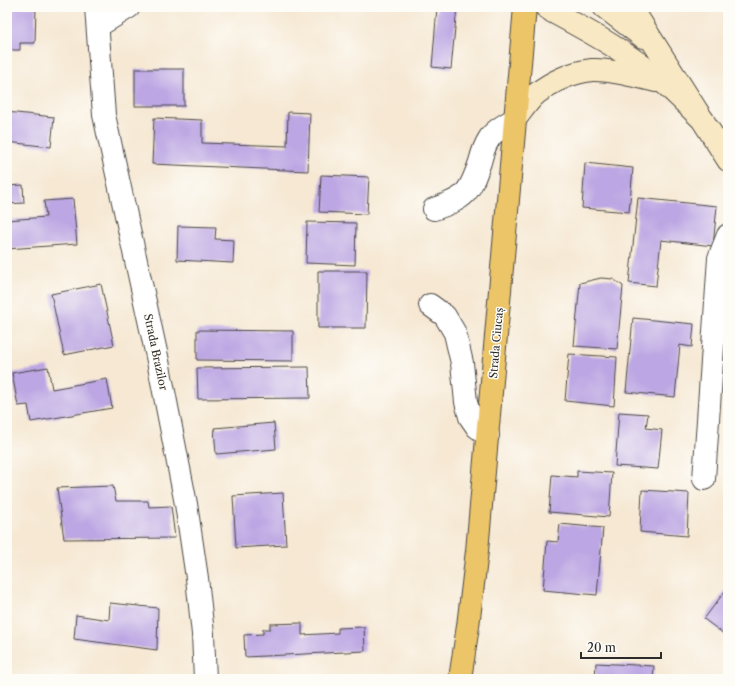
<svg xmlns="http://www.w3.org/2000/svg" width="735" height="686" viewBox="0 0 735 686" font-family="'Libre Caslon Text',serif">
  <rect width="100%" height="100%" fill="#fdfcf7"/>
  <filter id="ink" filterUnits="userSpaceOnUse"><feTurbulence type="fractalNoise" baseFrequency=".025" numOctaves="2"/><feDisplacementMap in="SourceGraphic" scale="8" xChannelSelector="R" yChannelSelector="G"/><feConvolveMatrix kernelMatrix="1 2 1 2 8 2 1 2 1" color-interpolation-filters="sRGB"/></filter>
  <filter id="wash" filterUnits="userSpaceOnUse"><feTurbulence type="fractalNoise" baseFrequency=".012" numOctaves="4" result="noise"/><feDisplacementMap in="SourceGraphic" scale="16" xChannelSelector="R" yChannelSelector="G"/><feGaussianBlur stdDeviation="0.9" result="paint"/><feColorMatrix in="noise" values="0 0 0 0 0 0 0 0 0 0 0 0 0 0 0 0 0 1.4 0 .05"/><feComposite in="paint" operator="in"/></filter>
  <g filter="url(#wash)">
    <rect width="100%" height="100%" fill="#f6e8d3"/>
    <g id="blocks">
      <g fill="#bca6e3">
        <polygon points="7,7 36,7 35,43 20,43 20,50 7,50"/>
        <polygon points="437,7 457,7 451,69 432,67"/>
        <rect x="135" y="69" width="49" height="37"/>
        <polygon points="7,112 54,117 51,147 7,142"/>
        <polygon points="288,112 310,113 308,171 152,164 154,118 202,120 202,143 287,146"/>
        <polygon points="585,163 633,168 629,212 582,208"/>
        <polygon points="321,175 369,177 367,214 319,212"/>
        <polygon points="23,185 24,203 7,204 7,186"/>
        <polygon points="638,198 717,206 713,246 661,240 656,286 629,283"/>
        <polygon points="73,199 77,244 7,249 7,220 46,217 44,201"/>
        <polygon points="307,222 356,223 355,265 306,263"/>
        <polygon points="178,226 216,227 215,239 234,240 233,263 177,260"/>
        <polygon points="318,271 367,271 366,328 318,328"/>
        <polygon points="601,278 613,279 623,286 617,349 574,346 580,283"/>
        <polygon points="101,284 114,345 64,355 51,294"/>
        <polygon points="726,302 728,302 728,340 727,340"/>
        <polygon points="633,318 694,324 692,347 680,345 675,397 626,392"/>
        <polygon points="197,330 293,331 293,361 197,360"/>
        <polygon points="569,354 617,357 614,406 565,401"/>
        <polygon points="48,367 52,389 107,379 112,408 31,422 28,405 18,406 12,373"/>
        <polygon points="309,367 310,398 198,399 197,368"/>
        <polygon points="619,412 648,414 646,428 662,430 658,469 615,466"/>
        <polygon points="274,423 276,449 216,454 214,428"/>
        <polygon points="577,471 612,473 609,517 549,512 552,475 577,477"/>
        <polygon points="113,486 116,501 148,501 149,507 171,506 175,538 64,539 57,488"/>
        <polygon points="642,490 689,493 687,536 640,532"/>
        <polygon points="283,493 286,545 236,548 233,496"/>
        <polygon points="560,524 603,528 597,595 543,590 547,541 558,542"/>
        <polygon points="728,587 728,637 704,619"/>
        <polygon points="110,603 158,608 157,650 74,639 76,615 109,620"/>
        <polygon points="302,623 302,635 338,633 338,628 364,627 365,651 245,657 244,635 263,634 263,629 270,629 270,624"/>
        <polygon points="596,663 654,666 653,679 595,679"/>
      </g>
    </g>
  </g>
  <g filter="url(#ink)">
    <use href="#blocks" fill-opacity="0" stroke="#494744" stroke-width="1"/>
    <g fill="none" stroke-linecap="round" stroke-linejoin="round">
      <g stroke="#494744" stroke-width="24">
        <g id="street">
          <polyline points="96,7 104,115 158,361 186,504 197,578 203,634 205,679"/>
          <polyline points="98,26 129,7"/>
          <path d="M434,209C466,198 469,194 480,162C482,154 485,145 489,139C494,130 507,124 516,118"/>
          <polyline points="430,305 445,316 455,333 462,363 466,402 470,417 477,427 488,435"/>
          <polyline points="704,479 719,258 728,235"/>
        </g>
      </g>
      <g stroke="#494744" stroke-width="24">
        <g id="secondary">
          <path d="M546,7L553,12C592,33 630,54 663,82C677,94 690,108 703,120"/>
          <polyline points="604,7 643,37"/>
          <polyline points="631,7 728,160"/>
          <path d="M516,118C522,111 528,101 536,94C551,82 572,72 592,70C611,69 638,77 656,81"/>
        </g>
      </g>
      <g stroke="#494744" stroke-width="24">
        <polyline id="primary" points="460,679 468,626 477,551 525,7"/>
      </g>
      <use href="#street" stroke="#fff" stroke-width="22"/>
      <use href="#secondary" stroke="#f8e8c3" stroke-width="22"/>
      <use href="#primary" stroke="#edc569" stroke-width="22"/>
    </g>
  </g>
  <g text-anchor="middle" stroke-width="3" stroke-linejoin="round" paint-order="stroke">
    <g font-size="11" fill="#2b2b2b" stroke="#fdfcf7">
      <text transform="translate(496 343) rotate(-85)" y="4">Strada Ciucaș</text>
      <text transform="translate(156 352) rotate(78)" y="4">Strada Brazilor</text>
    </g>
  </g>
  <rect width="735" height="686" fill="none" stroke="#fdfcf7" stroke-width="24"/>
  <path d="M581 652v6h80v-6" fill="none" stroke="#2b2b2b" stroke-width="2"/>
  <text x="587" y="652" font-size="12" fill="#2b2b2b" stroke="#fdfcf7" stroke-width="3" paint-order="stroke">20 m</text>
</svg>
